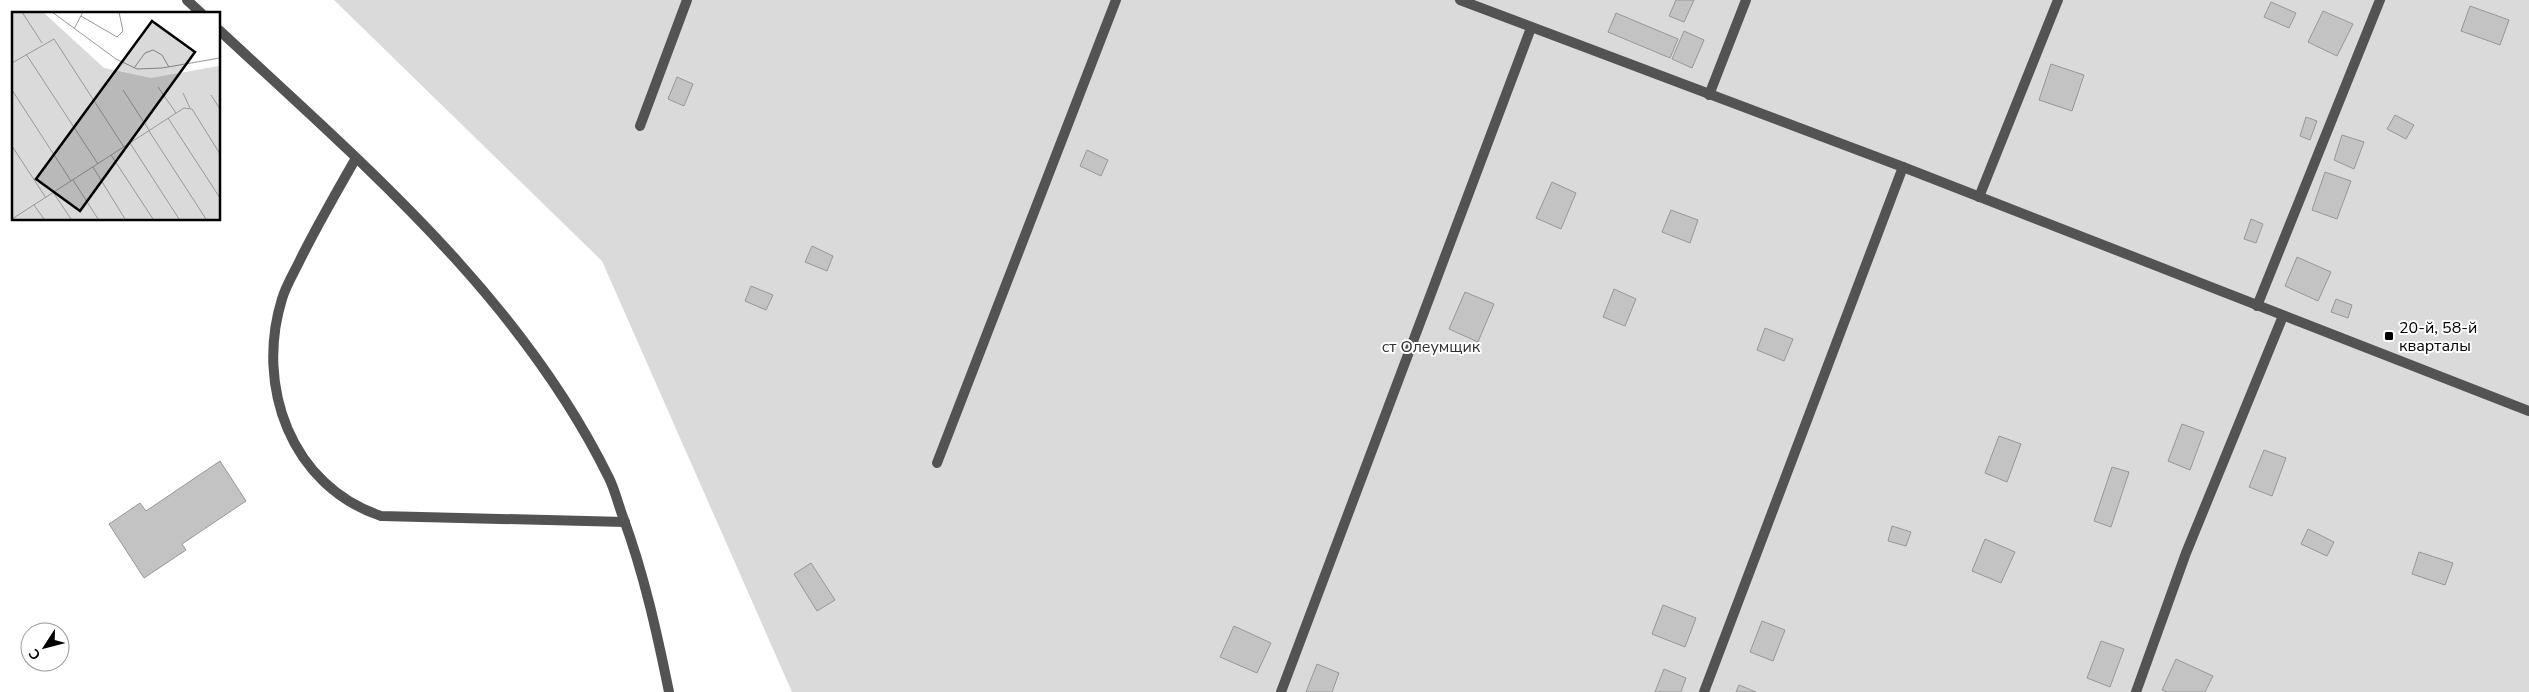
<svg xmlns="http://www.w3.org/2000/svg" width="2529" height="692" viewBox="0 0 2529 692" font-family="'Nunito Sans',sans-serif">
  <rect width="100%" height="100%" fill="#fff"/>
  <polygon fill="#dadada" points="334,0 2529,0 2529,692 792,692 602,261"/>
  <g fill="#c3c3c3" stroke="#979797">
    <polygon points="1676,0 1694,0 1684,22 1669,16"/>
    <polygon points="2271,2 2296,13 2289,28 2264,17"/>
    <polygon points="2470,6 2509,20 2500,45 2461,31"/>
    <polygon points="2323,11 2353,24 2337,56 2308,42"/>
    <polygon points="1616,13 1678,39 1670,58 1608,32"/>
    <polygon points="1684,31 1704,40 1692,68 1672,59"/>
    <polygon points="2051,64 2084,75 2072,111 2039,100"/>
    <polygon points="677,77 693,84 684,106 668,99"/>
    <polygon points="2395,115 2414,125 2406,139 2387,129"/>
    <polygon points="2306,117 2317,121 2310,140 2300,136"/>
    <polygon points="2342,135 2364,142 2354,169 2334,160"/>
    <polygon points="1087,150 1108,160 1101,176 1080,166"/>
    <polygon points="2325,172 2351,181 2337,219 2312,210"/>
    <polygon points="1552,182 1576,193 1561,229 1536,218"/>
    <polygon points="1671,210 1698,220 1690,243 1662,232"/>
    <polygon points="2251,219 2263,224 2256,243 2244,239"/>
    <polygon points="812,246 833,256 827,271 805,262"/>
    <polygon points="2297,257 2331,272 2318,301 2285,286"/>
    <polygon points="751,286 773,295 766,310 745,301"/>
    <polygon points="1614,289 1636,299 1625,326 1603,317"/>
    <polygon points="1465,292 1494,304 1478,342 1449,329"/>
    <polygon points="2336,299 2352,305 2348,318 2331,312"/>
    <polygon points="1765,328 1793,339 1784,361 1757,350"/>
    <polygon points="2182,424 2204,432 2190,470 2168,461"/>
    <polygon points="1999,436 2021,444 2007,482 1985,473"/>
    <polygon points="2264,450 2286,458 2272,496 2249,487"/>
    <polygon points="220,461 246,501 182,544 186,550 144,578 109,524 140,503 146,511"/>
    <polygon points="2112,467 2129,472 2111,527 2094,521"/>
    <polygon points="1892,526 1911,532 1906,546 1888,541"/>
    <polygon points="2308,529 2334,542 2327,556 2301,544"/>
    <polygon points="1985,539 2015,552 2001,583 1972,571"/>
    <polygon points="2419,552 2453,563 2445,585 2412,574"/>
    <polygon points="811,563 835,600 817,611 794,574"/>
    <polygon points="1663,605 1696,618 1685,647 1652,634"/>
    <polygon points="1762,621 1785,630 1773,661 1750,652"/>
    <polygon points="1234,626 1271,643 1257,673 1220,657"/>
    <polygon points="2101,641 2124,649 2110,687 2087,678"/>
    <polygon points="2176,659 2213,676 2205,692 2167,692 2162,690"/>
    <polygon points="1317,664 1339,673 1332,692 1306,692"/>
    <polygon points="1664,669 1686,678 1681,692 1655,692"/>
    <polygon points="1739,685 1756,692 1736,692"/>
  </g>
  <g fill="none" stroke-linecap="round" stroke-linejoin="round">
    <g stroke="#535353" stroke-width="10">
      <polyline points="1460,0 1903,167 2529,411"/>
      <polyline points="1709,95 1746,0"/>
      <polyline points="640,126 687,0"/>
      <path d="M356,158C337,191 318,224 301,258C295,271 286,285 282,299C255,386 291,486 381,516L625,522"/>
      <polyline points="1979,197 2058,0"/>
      <polyline points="2257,306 2380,0"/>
      <polyline points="937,463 1116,0"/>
      <polyline points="1281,692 1531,28"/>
      <polyline points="1704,692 1903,167"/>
      <polyline points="2136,692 2186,553 2283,316"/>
    </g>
    <g stroke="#535353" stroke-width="10">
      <polyline points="187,0 202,14"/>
      <path d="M219,30C364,165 520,297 609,478C615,490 618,504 623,517C644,574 657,633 669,692"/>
    </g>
  </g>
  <rect fill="#000" stroke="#fff" stroke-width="2" x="2384" y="331" width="10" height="10" rx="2.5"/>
  <g text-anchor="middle" stroke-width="4" stroke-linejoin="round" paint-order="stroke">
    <g font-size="16" fill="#000" stroke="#fff" text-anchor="start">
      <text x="2399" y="333">20-й, 58-й<tspan x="2399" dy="18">кварталы</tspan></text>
    </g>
    <g font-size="16" fill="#313131" stroke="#fff">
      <text x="1431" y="352">ст Олеумщик</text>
    </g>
  </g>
  <g transform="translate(12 12)">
    <rect width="208" height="208" fill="#fff"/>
    <path d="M0,0H31L92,56L139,66L207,54V207H0Z" fill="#dadada"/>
    <path fill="none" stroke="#999" stroke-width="1" d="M10,0L30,31M40,0L104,47L125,57L150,56L208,46M69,4L105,25L111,19L107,0M62,17L71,0M14,42L86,152M0,51L42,27L112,135M122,56L133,41L141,38L150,43L157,55M146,75L164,101M0,78L59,169M111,78L137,118M171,81L178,96M199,83L208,97M156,106L208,186M137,119L194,207M118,131L167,207M0,134L34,186M99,143L141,207M81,155L113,207M61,168L86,207M41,180L59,207M22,193L32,207M0,207L172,96L180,97L208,142"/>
    <path fill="#000" fill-opacity="0.15" stroke="#000" stroke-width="2.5" d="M140,9L183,40L68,199L24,167Z"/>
    <rect width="208" height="208" fill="none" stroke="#000" stroke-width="2.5"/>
  </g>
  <g transform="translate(45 647) rotate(234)"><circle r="24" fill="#ffffff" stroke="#999999"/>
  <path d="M0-4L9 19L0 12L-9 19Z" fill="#000000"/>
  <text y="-8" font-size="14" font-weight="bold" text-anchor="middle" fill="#000000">С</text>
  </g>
</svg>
